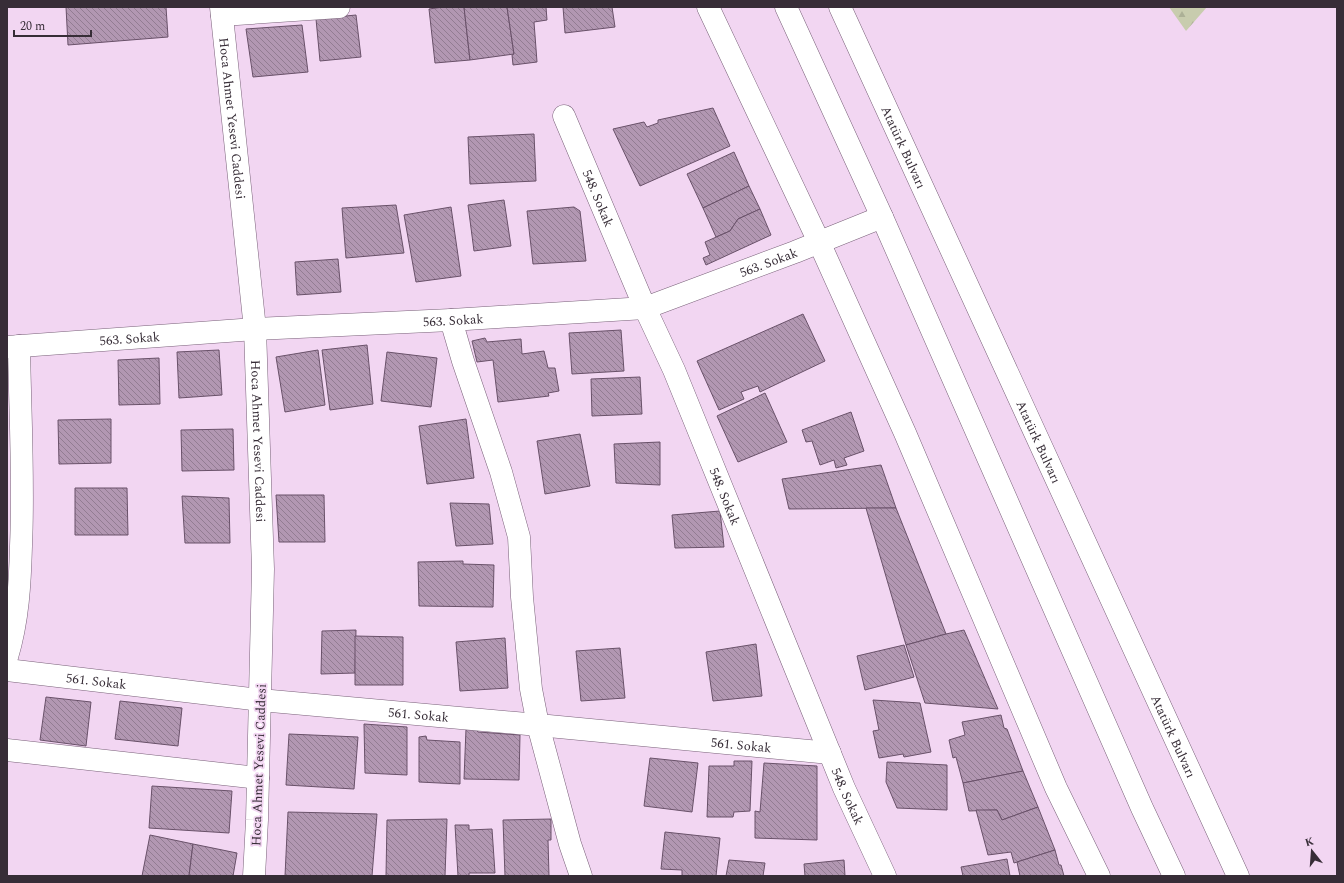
<svg xmlns="http://www.w3.org/2000/svg" width="1344" height="883" viewBox="0 0 1344 883" font-family="Spectral,serif">
  <defs>
    <pattern id="forest-firs" width="22" height="20" patternUnits="userSpaceOnUse"><rect width="22" height="20" fill="#c8ccae"/><path d="M5 1l3.5 6h-7zM16 11l3.5 6h-7z" fill="#acb096"/></pattern>
    <pattern id="building-back-hatch" width="6" height="6" patternUnits="userSpaceOnUse"><rect width="6" height="6" fill="#b297b2"/><path d="M-1 5l2 2M0 0l6 6M5-1l2 2" fill="none" stroke="#927c92"/></pattern>
  </defs>
  <rect width="100%" height="100%" fill="#f2d6f2"/>
  <polygon fill="url(#forest-firs)" points="1169,7 1207,7 1186,31"/>
  <g fill="url(#building-back-hatch)" stroke="#695169">
    <polygon points="66,7 166,7 168,37 68,45"/>
    <polygon points="443,7 464,7 470,60 435,63 429,9"/>
    <polygon points="464,7 507,7 514,54 470,60"/>
    <polygon points="507,7 546,7 547,20 534,22 537,62 513,65 512,55 514,54"/>
    <polygon points="563,7 612,7 615,27 565,33"/>
    <polygon points="356,15 361,57 320,61 316,19"/>
    <polygon points="302,25 308,72 253,77 246,29"/>
    <polygon points="713,108 730,146 640,186 613,129 644,122 647,127 658,123 658,120"/>
    <polygon points="534,134 536,181 470,184 468,137"/>
    <polygon points="734,152 749,186 703,208 687,174"/>
    <polygon points="749,186 760,209 738,219 730,231 716,237 703,208"/>
    <polygon points="504,200 511,246 474,251 468,205"/>
    <polygon points="396,205 404,253 346,258 342,208"/>
    <polygon points="451,207 461,276 416,282 404,215"/>
    <polygon points="574,207 580,211 586,261 533,264 527,211"/>
    <polygon points="760,209 771,235 706,265 703,258 710,255 705,242 730,231 738,219"/>
    <polygon points="338,259 341,292 297,295 295,262"/>
    <polygon points="803,314 825,361 760,392 758,386 741,392 744,399 719,410 697,361"/>
    <polygon points="621,330 624,371 572,374 569,333"/>
    <polygon points="485,338 487,342 521,339 522,354 544,351 548,368 555,368 559,391 548,393 549,396 498,402 493,360 477,362 472,341"/>
    <polygon points="367,345 373,404 330,410 322,350"/>
    <polygon points="219,350 222,395 179,398 177,352"/>
    <polygon points="318,350 325,405 285,412 276,357"/>
    <polygon points="387,352 437,358 431,407 381,401"/>
    <polygon points="159,358 160,404 119,405 118,360"/>
    <polygon points="640,377 642,414 592,416 591,379"/>
    <polygon points="765,393 787,442 738,462 717,416"/>
    <polygon points="851,412 864,451 844,458 847,465 836,468 834,460 820,465 812,441 806,442 802,430"/>
    <polygon points="111,419 111,463 59,464 58,420"/>
    <polygon points="466,419 474,478 427,484 419,426"/>
    <polygon points="233,429 234,470 182,471 181,430"/>
    <polygon points="580,434 590,486 545,494 537,441"/>
    <polygon points="660,442 660,485 616,483 614,444"/>
    <polygon points="881,465 896,508 789,509 782,479"/>
    <polygon points="75,488 127,488 128,535 75,535"/>
    <polygon points="276,495 324,495 325,542 279,542"/>
    <polygon points="182,496 229,498 230,543 185,543"/>
    <polygon points="450,503 489,504 493,544 456,546"/>
    <polygon points="866,508 896,508 946,634 906,645"/>
    <polygon points="720,511 724,547 675,548 672,515"/>
    <polygon points="463,561 463,564 494,565 493,607 419,606 418,562"/>
    <polygon points="356,630 355,673 321,674 322,631"/>
    <polygon points="964,630 998,709 925,703 906,645 946,634"/>
    <polygon points="355,636 403,637 403,685 355,685"/>
    <polygon points="505,638 508,688 460,691 456,642"/>
    <polygon points="756,644 762,696 713,701 706,652"/>
    <polygon points="904,645 914,677 865,690 857,656"/>
    <polygon points="620,648 625,698 581,701 576,651"/>
    <polygon points="46,697 91,702 86,746 40,740"/>
    <polygon points="873,700 920,703 931,752 904,757 903,754 879,758 873,731 879,730"/>
    <polygon points="120,701 182,708 178,746 115,739"/>
    <polygon points="1001,715 1004,728 1007,729 1023,771 963,783 956,757 953,758 949,740 965,735 962,722"/>
    <polygon points="364,724 407,727 407,775 365,773"/>
    <polygon points="466,729 476,729 478,732 520,735 519,780 464,779"/>
    <polygon points="289,734 358,737 354,789 286,785"/>
    <polygon points="426,736 427,740 460,742 460,784 419,782 419,737"/>
    <polygon points="650,758 698,763 692,812 644,806"/>
    <polygon points="734,761 752,761 750,811 734,812 733,817 707,817 709,766 734,766"/>
    <polygon points="887,762 947,765 947,810 897,808 886,782"/>
    <polygon points="764,763 817,766 817,840 755,838 755,811 760,812"/>
    <polygon points="1023,771 1038,807 1002,820 997,810 969,811 963,783"/>
    <polygon points="152,786 232,791 229,833 149,828"/>
    <polygon points="1038,807 1055,850 1014,863 1011,852 988,855 976,810 997,810 1002,820"/>
    <polygon points="288,812 377,814 372,876 285,876"/>
    <polygon points="447,819 445,876 386,876 387,820"/>
    <polygon points="551,819 551,840 548,840 549,876 505,876 503,820"/>
    <polygon points="455,825 469,825 469,830 492,829 495,873 469,873 469,876 458,876"/>
    <polygon points="665,832 720,838 716,876 682,876 682,870 661,869"/>
    <polygon points="150,835 193,844 189,876 142,876"/>
    <polygon points="193,844 237,853 233,876 189,876"/>
    <polygon points="1055,850 1059,865 1061,865 1064,876 1020,876 1017,862"/>
    <polygon points="1007,859 1010,876 963,876 961,867"/>
    <polygon points="729,860 765,863 763,876 726,876"/>
    <polygon points="844,860 845,876 805,876 804,864"/>
  </g>
  <g fill="none" stroke-linecap="round" stroke-linejoin="round">
    <g stroke="#796179" stroke-width="23">
      <g id="minor">
        <polyline points="708,7 819,242 905,433 1056,788 1099,876"/>
        <polyline points="222,15 339,7"/>
        <path id="s1" d="M564,116L645,308L674,370L844,788L885,876"/>
        <polyline points="451,320 463,361 501,472 519,537 522,597 531,689 538,725 570,844 581,876"/>
        <path id="s2" d="M7,347L255,329L451,320L645,308L795,252L882,217"/>
        <path d="M7,657C18,621 20,583 21,546C24,480 20,413 19,346"/>
        <path id="s3" d="M7,670L260,700L538,725L830,753"/>
        <polyline points="7,750 258,778"/>
      </g>
    </g>
    <g stroke="#796179" stroke-width="23">
      <g id="tertiary">
        <path id="s4" d="M221,7L255,329L263,569L257,820L254,876"/>
      </g>
    </g>
    <g stroke="#796179" stroke-width="23">
      <g id="primary">
        <polyline points="786,7 882,217 1142,808 1174,876"/>
        <path id="s5" d="M840,7L1238,876"/>
      </g>
    </g>
    <use href="#minor" stroke="#fff" stroke-width="22"/>
    <use href="#tertiary" stroke="#fff" stroke-width="22"/>
    <use href="#primary" stroke="#fff" stroke-width="22"/>
  </g>
  <g text-anchor="middle" stroke-width="3.5" stroke-linejoin="round" paint-order="stroke">
    <g font-size="13" fill="#372d37" stroke="#f2d6f2">
      <text dy="5" stroke="none"><textPath href="#s4" startOffset="112">Hoca Ahmet Yesevi Caddesi</textPath></text>
      <text dy="5" stroke="none"><textPath href="#s5" startOffset="154">Atatürk Bulvarı</textPath></text>
      <text dy="5" stroke="none"><textPath href="#s1" startOffset="89">548. Sokak</textPath></text>
      <text dy="5" stroke="none"><textPath href="#s2" startOffset="771">563. Sokak</textPath></text>
      <text dy="5" stroke="none"><textPath href="#s2" startOffset="447">563. Sokak</textPath></text>
      <text dy="5" stroke="none"><textPath href="#s2" startOffset="123">563. Sokak</textPath></text>
      <text dy="5" stroke="none"><textPath href="#s4" startOffset="436">Hoca Ahmet Yesevi Caddesi</textPath></text>
      <text dy="5" stroke="none"><textPath href="#s5" startOffset="478">Atatürk Bulvarı</textPath></text>
      <text dy="5" stroke="none"><textPath href="#s1" startOffset="413">548. Sokak</textPath></text>
      <text dy="5" stroke="none"><textPath href="#s3" startOffset="90">561. Sokak</textPath></text>
      <text dy="5" stroke="none"><textPath href="#s3" startOffset="414">561. Sokak</textPath></text>
      <text dy="5" stroke="none"><textPath href="#s5" startOffset="802">Atatürk Bulvarı</textPath></text>
      <text dy="5" stroke="none"><textPath href="#s3" startOffset="738">561. Sokak</textPath></text>
      <text transform="translate(258 765) rotate(-88)" y="5">Hoca Ahmet Yesevi Caddesi</text>
      <text dy="5" stroke="none"><textPath href="#s1" startOffset="737">548. Sokak</textPath></text>
    </g>
  </g>
  <rect width="1344" height="883" fill="none" stroke="#372d37" stroke-width="16"/>
  <g transform="translate(1312 851) rotate(343)" stroke="#f2d6f2" stroke-width="3" paint-order="stroke">
  <path d="M0-3L7 15L0 10L-7 15Z" fill="#372d37"/>
  <text y="-6" font-size="11" font-weight="bold" text-anchor="middle" fill="#372d37">K</text>
  </g>
  <path d="M14 30v6h77v-6" fill="none" stroke="#372d37" stroke-width="2"/>
  <text x="20" y="30" font-size="12" fill="#372d37" stroke="#f2d6f2" stroke-width="3" paint-order="stroke">20 m</text>
</svg>
